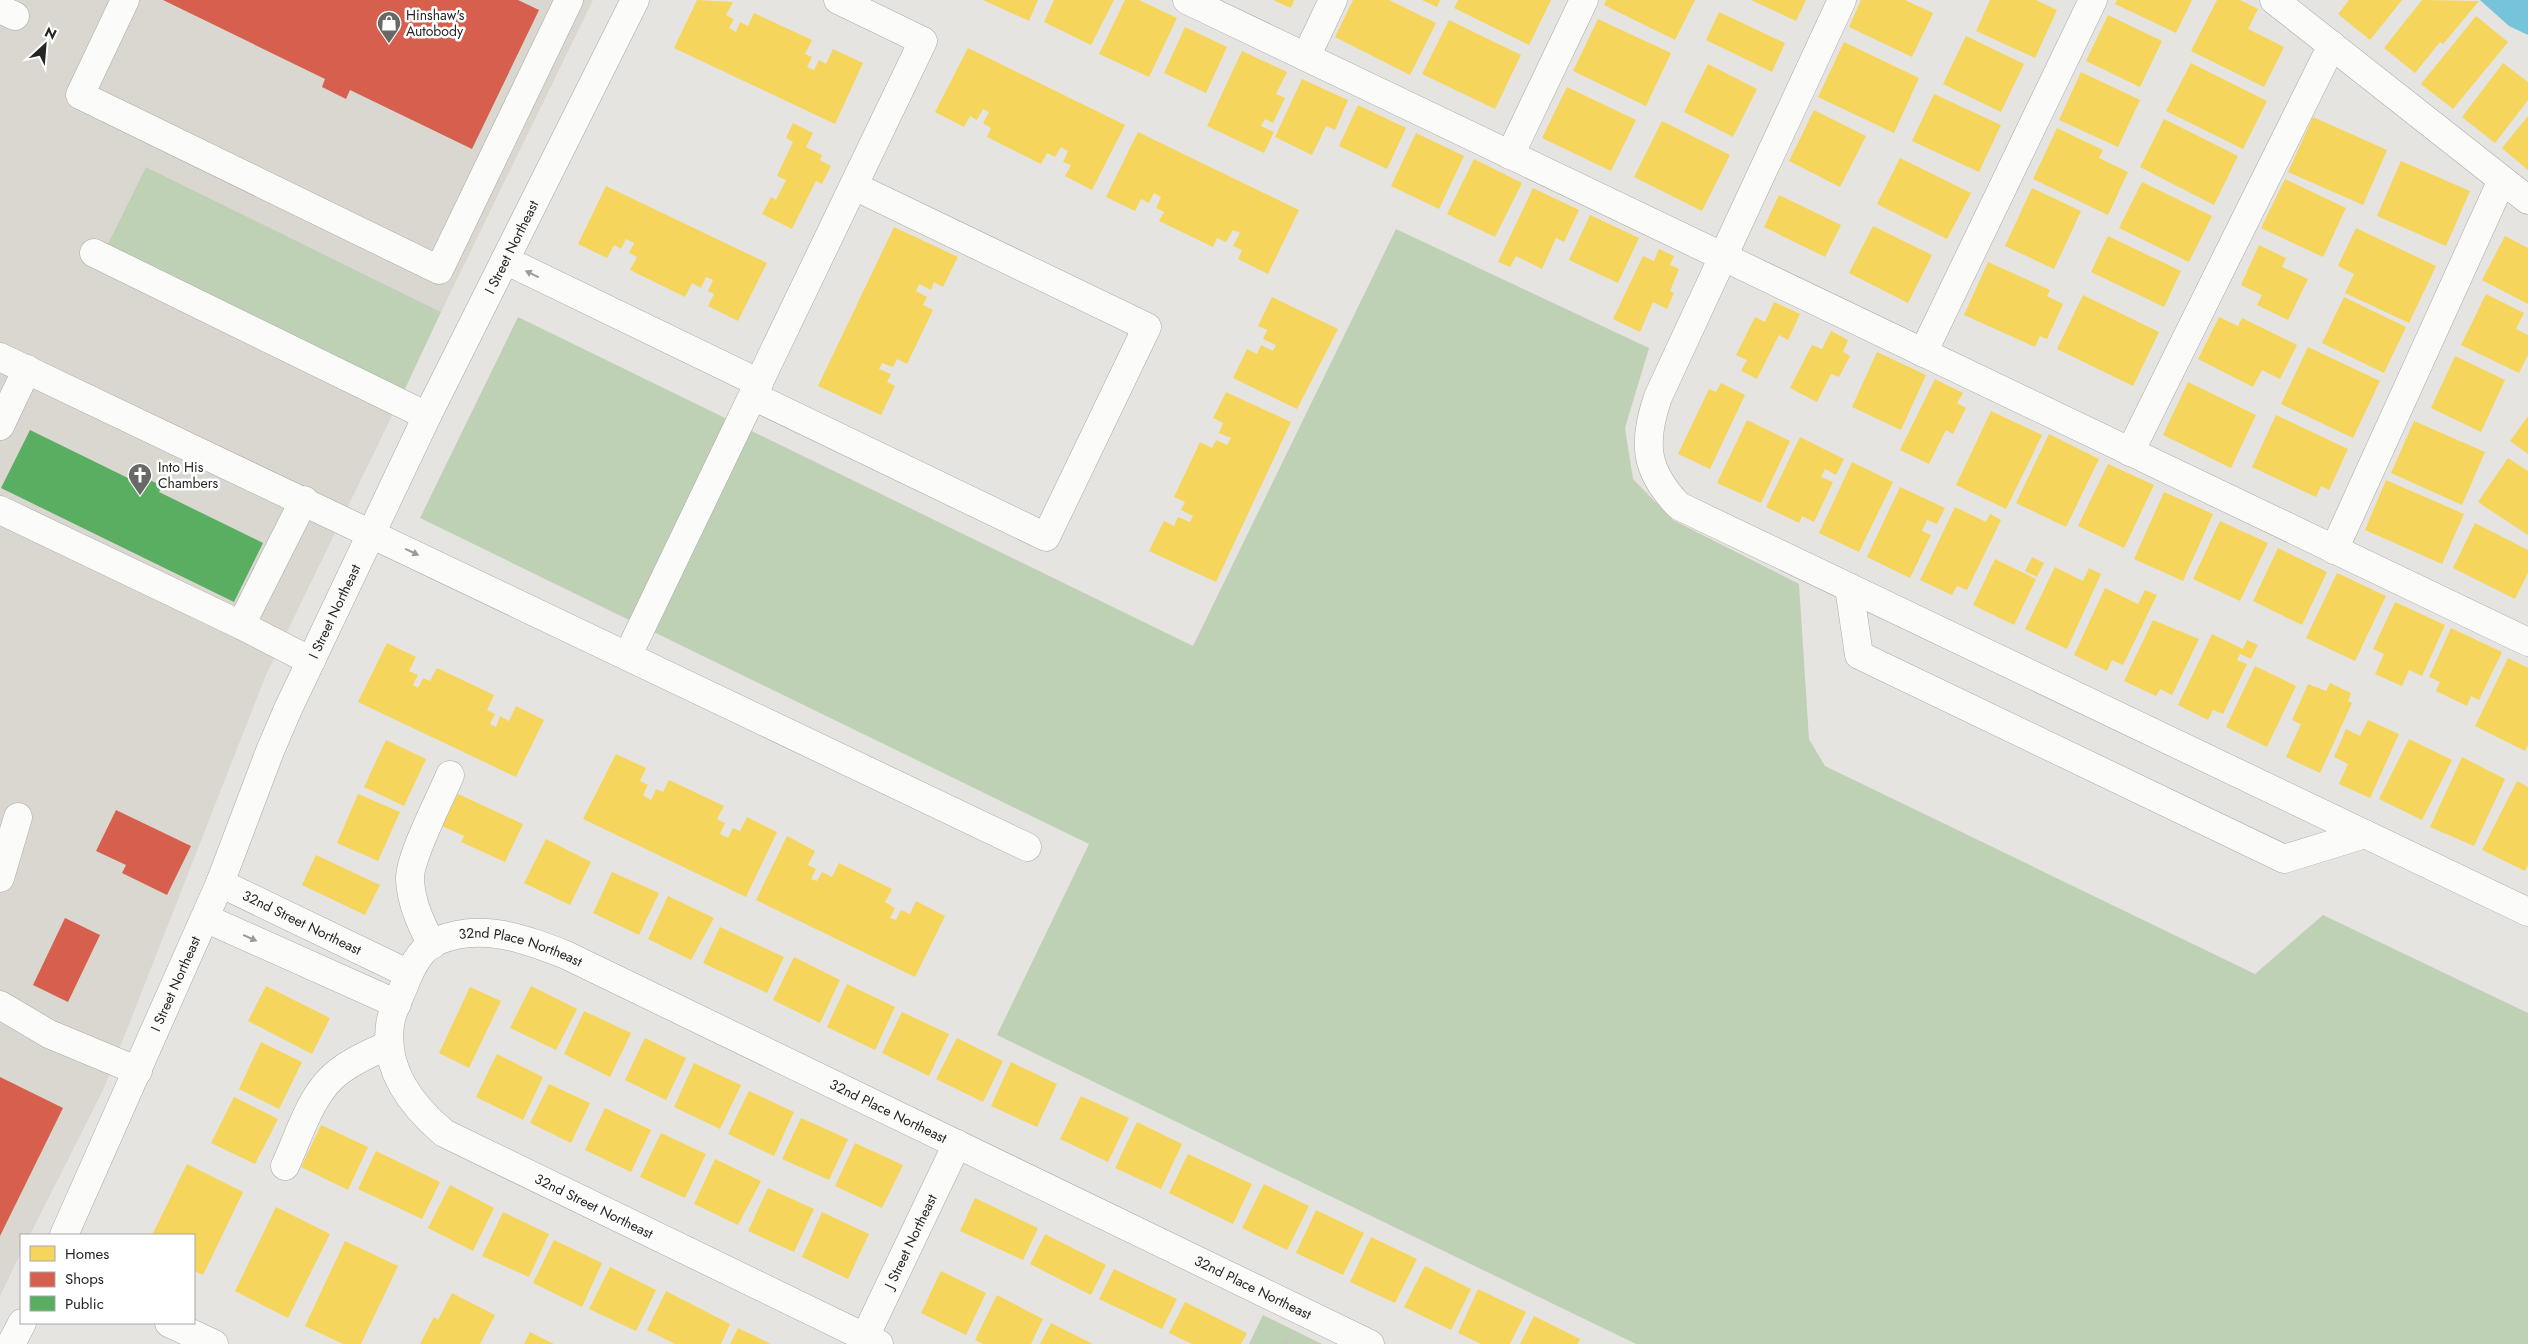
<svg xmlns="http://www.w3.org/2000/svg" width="2528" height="1344" viewBox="0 0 2528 1344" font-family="Jost,sans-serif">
  <rect width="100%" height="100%" fill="#e5e4e1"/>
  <polygon fill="#d9d7cf" points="0,0 593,0 441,312 146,167 404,391 266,675 104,1088 30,1235 21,1235 21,1253 0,1296"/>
  <g fill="#bfd1b4">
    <polygon points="146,167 441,312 404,391 107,246"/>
    <polygon points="1396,229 1649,348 1625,428 1633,479 1673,520 1799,584 1809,739 1825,766 2255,974 2323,915 2528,1013 2528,1344 1636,1344 997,1035 1089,844 420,518 518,317 1193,646"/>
    <polygon points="1263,1315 1322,1344 1249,1344"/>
  </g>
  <polygon fill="#76c4db" points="2480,0 2528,0 2528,35 2509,26"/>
  <g fill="#f6d55c">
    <polygon points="697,0 733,2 726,15 734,19 729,28 736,32 740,22 748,26 754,13 812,40 805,54 812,57 807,67 814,70 819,60 826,64 833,49 863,63 835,124 674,48"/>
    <polygon points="983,0 1038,0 1029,21"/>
    <polygon points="1054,0 1114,0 1091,45 1044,22"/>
    <polygon points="1125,0 1139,0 1177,18 1149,77 1099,54"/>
    <polygon points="1273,0 1294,0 1291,8"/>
    <polygon points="1353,0 1389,0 1436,23 1410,75 1335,37"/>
    <polygon points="1422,0 1440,0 1437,7"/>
    <polygon points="1458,0 1551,0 1529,45 1454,8"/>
    <polygon points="1606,0 1695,0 1675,40 1604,5"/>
    <polygon points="1751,0 1806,0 1796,21"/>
    <polygon points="1861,0 1905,0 1933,13 1912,57 1849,27"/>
    <polygon points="1990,0 2036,0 2057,10 2035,58 1976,31"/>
    <polygon points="2117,0 2192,0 2176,33 2115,4"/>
    <polygon points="2217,0 2240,0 2258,9 2248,29 2284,47 2264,87 2191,51"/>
    <polygon points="2349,0 2402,0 2370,40 2338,14"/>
    <polygon points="2422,0 2479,1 2443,44 2440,42 2415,73 2384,48"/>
    <polygon points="1719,12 1785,43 1772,72 1706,40"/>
    <polygon points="2108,15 2162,41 2140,87 2086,61"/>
    <polygon points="2476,16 2508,42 2453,109 2421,84"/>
    <polygon points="1598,19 1671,53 1646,106 1573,71"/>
    <polygon points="1449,20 1521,55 1495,109 1422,74"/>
    <polygon points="1185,27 1227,47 1206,93 1164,73"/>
    <polygon points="1966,36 2024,64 2001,112 1943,84"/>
    <polygon points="1844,42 1919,78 1894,133 1818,97"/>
    <polygon points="968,48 1125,125 1092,190 1065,176 1071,165 1063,162 1068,151 1061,147 1055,157 1047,153 1041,164 987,137 991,128 983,123 989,112 983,109 977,120 970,116 964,127 935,112"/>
    <polygon points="1242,51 1287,72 1276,94 1285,98 1273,123 1265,119 1261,126 1274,132 1264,153 1207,126"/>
    <polygon points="2191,63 2267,101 2243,149 2166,111"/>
    <polygon points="2503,63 2528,82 2528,100 2495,143 2462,117"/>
    <polygon points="1708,64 1757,89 1733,137 1684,112"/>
    <polygon points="2081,72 2140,100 2118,147 2059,120"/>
    <polygon points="1302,79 1348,100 1335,130 1326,126 1312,155 1275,137"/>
    <polygon points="1567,87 1636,120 1611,171 1542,138"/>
    <polygon points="1934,94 2001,125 1979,172 1912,141"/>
    <polygon points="1358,105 1406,128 1387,169 1339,146"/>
    <polygon points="1814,110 1866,136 1840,187 1789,161"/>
    <polygon points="2528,116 2528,170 2502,148"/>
    <polygon points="2313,117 2387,150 2363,205 2288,172"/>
    <polygon points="2164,119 2238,156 2214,205 2140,167"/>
    <polygon points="1662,121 1730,155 1702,211 1634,177"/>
    <polygon points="793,123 813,133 806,147 822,155 820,160 831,166 822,184 816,181 792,229 762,214 771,197 776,200 786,180 777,176 793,142 786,138"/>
    <polygon points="2057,128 2103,150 2099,158 2128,172 2108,215 2033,179"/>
    <polygon points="1138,132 1299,210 1268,274 1238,259 1242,250 1233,246 1240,233 1233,230 1226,242 1217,238 1213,247 1159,221 1164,212 1156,208 1161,197 1154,193 1149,203 1141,199 1135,211 1106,197"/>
    <polygon points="1416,133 1464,156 1439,209 1391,186"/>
    <polygon points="1900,158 1971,193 1947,239 1877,204"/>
    <polygon points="1474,159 1522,183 1495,237 1447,214"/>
    <polygon points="2401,161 2470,191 2446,246 2377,216"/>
    <polygon points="2285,179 2346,208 2323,257 2261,228"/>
    <polygon points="2142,182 2212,216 2189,262 2119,228"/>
    <polygon points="606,186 767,263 738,321 708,306 714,294 708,291 713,280 706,277 701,288 692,283 685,297 630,270 637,257 629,253 634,243 626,239 621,249 614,245 607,258 578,244"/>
    <polygon points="1533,188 1579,210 1564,242 1556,238 1542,269 1516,256 1510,267 1498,262"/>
    <polygon points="2032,188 2081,211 2054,269 2005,246"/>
    <polygon points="1779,195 1841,225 1825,257 1764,227"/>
    <polygon points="1590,215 1639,238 1618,283 1569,260"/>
    <polygon points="1873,226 1932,255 1908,303 1849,273"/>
    <polygon points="894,227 958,257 943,287 934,282 931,290 919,284 916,291 927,297 923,305 933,310 907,364 897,359 893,367 882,363 879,369 891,374 887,382 895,386 881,415 818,386"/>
    <polygon points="2356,228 2436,266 2409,323 2345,293 2354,274 2338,266"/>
    <polygon points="2108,236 2181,271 2164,307 2091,272"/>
    <polygon points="2505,236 2528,248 2528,304 2482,280"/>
    <polygon points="2259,245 2286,258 2282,267 2308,279 2288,320 2257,305 2262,295 2241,285"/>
    <polygon points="1659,249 1674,256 1670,265 1679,269 1670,291 1674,293 1667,309 1653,302 1640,332 1613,319 1643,256 1654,261"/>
    <polygon points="1988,262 2050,290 2047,296 2063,304 2047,339 2040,336 2035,347 1964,315"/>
    <polygon points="2486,294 2524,313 2516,329 2528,335 2528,355 2519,373 2461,345"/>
    <polygon points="2083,295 2159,332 2133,386 2057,349"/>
    <polygon points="1272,297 1338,329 1297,409 1233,378 1247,349 1257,354 1261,345 1273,351 1276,345 1263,339 1267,330 1258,326"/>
    <polygon points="2344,297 2406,327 2384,373 2322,343"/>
    <polygon points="1774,302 1800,314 1788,340 1779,335 1757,379 1741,371 1747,360 1736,355 1755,317 1765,322"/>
    <polygon points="2219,317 2238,326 2242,318 2297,345 2280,379 2262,370 2253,387 2198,359"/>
    <polygon points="1831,331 1848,340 1843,352 1850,356 1839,377 1831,374 1817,402 1790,388 1812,345 1822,349"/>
    <polygon points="2308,347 2380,381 2353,438 2281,404"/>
    <polygon points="1877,352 1926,375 1901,430 1852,407"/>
    <polygon points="2455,356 2505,380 2481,432 2431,408"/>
    <polygon points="1935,379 1963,393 1957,403 1966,408 1953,434 1946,430 1929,464 1900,450"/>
    <polygon points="2188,382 2256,415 2231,468 2163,435"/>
    <polygon points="1721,383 1745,395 1710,469 1678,454 1709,389 1716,392"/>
    <polygon points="1226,392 1291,422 1216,582 1149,551 1164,521 1174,526 1178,517 1190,522 1193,516 1181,510 1185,502 1174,497 1200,442 1212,448 1216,440 1227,445 1231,438 1219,433 1223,423 1213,418"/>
    <polygon points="1991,411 2042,435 2006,509 1956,485"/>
    <polygon points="2276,415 2348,449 2329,490 2321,486 2316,497 2252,467"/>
    <polygon points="2528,416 2528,454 2510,441"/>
    <polygon points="1747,420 1790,441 1761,503 1717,483"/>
    <polygon points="2414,421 2485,452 2462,505 2391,473"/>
    <polygon points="2049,434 2099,459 2066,527 2016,503"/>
    <polygon points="1800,437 1844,459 1836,475 1825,469 1821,477 1833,482 1814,522 1802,516 1799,523 1766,507"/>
    <polygon points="2508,458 2528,471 2528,535 2478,502"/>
    <polygon points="1852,462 1893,482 1859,552 1819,533"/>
    <polygon points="2108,464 2154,485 2124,548 2078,526"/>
    <polygon points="2386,480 2464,514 2442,564 2365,530"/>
    <polygon points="1900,487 1945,508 1937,524 1927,520 1922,531 1931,535 1910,578 1867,557"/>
    <polygon points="2164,492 2213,514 2183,581 2134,559"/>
    <polygon points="1955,507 1986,522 1990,514 2001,520 1967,590 1957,586 1952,595 1920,580"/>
    <polygon points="2220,521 2268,543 2240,601 2193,579"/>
    <polygon points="2475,523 2528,550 2528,573 2515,599 2453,568"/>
    <polygon points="2278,548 2327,572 2302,625 2253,601"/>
    <polygon points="2032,557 2044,563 2037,577 2025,571"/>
    <polygon points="1995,559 2036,579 2014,625 1973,605"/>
    <polygon points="2055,567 2083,581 2089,568 2101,574 2067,649 2025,629"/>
    <polygon points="2337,573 2386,596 2355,661 2306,638"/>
    <polygon points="2105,588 2138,604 2145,590 2157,595 2123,665 2112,660 2107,671 2074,655"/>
    <polygon points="2395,602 2445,625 2422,676 2409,670 2402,686 2375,674 2384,654 2373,649"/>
    <polygon points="2153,620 2199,639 2172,695 2160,689 2156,696 2124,681"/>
    <polygon points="2451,628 2502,652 2479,700 2471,696 2467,706 2436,691 2440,682 2429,677"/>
    <polygon points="2212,634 2243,649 2247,640 2258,645 2251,659 2240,654 2237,660 2247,664 2223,714 2213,710 2208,720 2178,705"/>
    <polygon points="387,643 416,657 409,671 418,675 413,685 418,688 423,678 430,681 437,668 494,695 487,710 495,714 490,724 496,727 500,716 509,721 516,706 544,720 516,777 358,702"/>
    <polygon points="2508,658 2528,668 2528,745 2525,751 2475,726"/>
    <polygon points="2255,666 2296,686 2267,747 2226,727"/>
    <polygon points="2330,683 2351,693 2348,701 2352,703 2320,773 2286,757 2301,724 2292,720 2308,684 2326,691"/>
    <polygon points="2368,720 2399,734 2370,798 2339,784 2348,764 2334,757 2346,729 2360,736"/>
    <polygon points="2409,739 2452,760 2422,820 2379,799"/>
    <polygon points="386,740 426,759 404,806 364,787"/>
    <polygon points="616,754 646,768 640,781 648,785 643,795 651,800 656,789 663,792 669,780 724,806 717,819 725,823 720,834 728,838 733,828 740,831 747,817 777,832 746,897 583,819"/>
    <polygon points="2462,757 2505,779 2474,846 2430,827"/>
    <polygon points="2517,781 2528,787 2528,865 2525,871 2482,850"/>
    <polygon points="358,794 400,812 378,861 337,843"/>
    <polygon points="458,794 523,824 505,862 461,842 464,836 442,826"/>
    <polygon points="787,836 815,851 808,865 816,869 811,879 817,881 822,872 832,877 839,863 892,889 885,902 895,908 890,918 896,920 901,910 910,914 916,901 945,916 915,977 756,900"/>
    <polygon points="546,839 591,862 570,905 524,883"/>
    <polygon points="316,855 380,885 365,915 302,885"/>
    <polygon points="612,872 659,893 639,935 593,913"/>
    <polygon points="668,896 714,918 691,960 648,939"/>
    <polygon points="720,927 784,957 767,993 703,963"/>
    <polygon points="794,957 840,980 820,1023 773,1000"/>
    <polygon points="847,984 895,1007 875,1050 827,1027"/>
    <polygon points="266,986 330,1018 312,1054 248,1021"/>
    <polygon points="531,986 577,1009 556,1050 510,1028"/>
    <polygon points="470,987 501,1001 469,1068 439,1053"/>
    <polygon points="584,1011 631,1033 610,1077 564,1054"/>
    <polygon points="902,1012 949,1034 929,1076 882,1053"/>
    <polygon points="645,1038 686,1058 666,1100 625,1080"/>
    <polygon points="957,1038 1003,1061 983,1102 936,1079"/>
    <polygon points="261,1042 302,1062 279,1109 239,1089"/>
    <polygon points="497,1054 543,1077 523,1120 476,1097"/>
    <polygon points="1011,1062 1057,1084 1037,1127 991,1106"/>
    <polygon points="694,1063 741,1085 720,1129 674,1107"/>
    <polygon points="549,1084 590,1103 571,1143 530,1123"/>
    <polygon points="749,1091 794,1112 774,1156 728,1134"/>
    <polygon points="1081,1096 1129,1118 1108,1162 1060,1139"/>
    <polygon points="234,1097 278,1119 255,1164 211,1143"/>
    <polygon points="605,1108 651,1130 631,1172 585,1150"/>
    <polygon points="801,1118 848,1139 829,1180 782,1159"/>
    <polygon points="1137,1122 1182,1144 1161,1189 1115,1168"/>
    <polygon points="321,1125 368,1147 348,1190 301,1167"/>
    <polygon points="661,1133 706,1154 685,1198 640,1177"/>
    <polygon points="855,1143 903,1165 882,1208 835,1186"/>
    <polygon points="376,1151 440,1182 422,1219 358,1189"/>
    <polygon points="1188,1154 1252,1184 1233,1224 1169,1193"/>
    <polygon points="715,1159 761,1181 738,1225 694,1204"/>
    <polygon points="187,1164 243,1192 203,1275 194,1271 194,1235 152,1235"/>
    <polygon points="1264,1184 1309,1206 1287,1250 1242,1228"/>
    <polygon points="450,1185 494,1208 473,1251 428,1228"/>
    <polygon points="768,1188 814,1209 794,1252 748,1231"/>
    <polygon points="975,1198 1038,1228 1023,1260 960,1231"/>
    <polygon points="276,1207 330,1234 288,1318 235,1291"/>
    <polygon points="1316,1210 1364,1233 1343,1275 1296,1253"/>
    <polygon points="503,1212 549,1234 529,1277 482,1256"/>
    <polygon points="822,1212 869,1234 848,1279 802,1257"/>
    <polygon points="1045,1234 1106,1265 1091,1295 1030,1264"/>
    <polygon points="1371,1237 1417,1259 1395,1303 1350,1282"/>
    <polygon points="554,1240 602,1263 582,1307 533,1283"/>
    <polygon points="345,1241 398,1266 361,1344 343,1344 305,1326"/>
    <polygon points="1425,1266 1471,1289 1451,1330 1404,1307"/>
    <polygon points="610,1267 656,1290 636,1331 589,1309"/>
    <polygon points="1114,1269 1177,1299 1162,1329 1099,1299"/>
    <polygon points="941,1271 986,1293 966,1335 921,1313"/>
    <polygon points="1478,1289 1526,1312 1510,1344 1481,1344 1458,1333"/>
    <polygon points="666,1291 730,1324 721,1344 675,1344 647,1330"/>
    <polygon points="452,1293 495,1315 480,1344 420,1344 434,1317 438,1320"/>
    <polygon points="997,1295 1043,1319 1031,1344 983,1344 975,1340"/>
    <polygon points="1185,1302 1247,1333 1241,1344 1192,1344 1169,1333"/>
    <polygon points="1534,1316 1580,1339 1578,1344 1520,1344"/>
    <polygon points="1051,1323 1093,1344 1040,1344"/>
    <polygon points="738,1328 771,1344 730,1344"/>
    <polygon points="530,1332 554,1344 524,1344"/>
  </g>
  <g fill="#d6604d">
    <polygon points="163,0 518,0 539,10 472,149 350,90 346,99 322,87 325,79"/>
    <polygon points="116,810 191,846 167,895 122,873 126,865 96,851"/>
    <polygon points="65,918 100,935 68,1002 33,985"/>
    <polygon points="0,1077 63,1108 0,1236"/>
  </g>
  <polygon fill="#5aae61" points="30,430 132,480 136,473 162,486 159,492 263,543 234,602 1,488"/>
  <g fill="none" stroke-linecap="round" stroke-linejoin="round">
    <g stroke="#a9a9a7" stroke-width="29">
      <g id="minor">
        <polyline points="125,0 80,95 439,270 569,0"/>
        <polyline points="1187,0 2528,642"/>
        <path d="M1842,0L1658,397C1642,443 1645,471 1679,506L2528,912"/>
        <polyline points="2274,0 2528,200"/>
        <polyline points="0,9 15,16"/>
        <polyline points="1306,57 1333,0"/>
        <polyline points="1510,155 1584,0"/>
        <polyline points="94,253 427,416"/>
        <polyline points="505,260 759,383"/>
        <polyline points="1923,353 2093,0"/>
        <polyline points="0,357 1027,847"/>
        <polyline points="753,396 1046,537 1147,327 854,186"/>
        <polyline points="0,426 27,369"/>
        <polyline points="2130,452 2332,45"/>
        <polyline points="304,500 241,625 311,661"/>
        <polyline points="0,510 241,625"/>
        <polyline points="2334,550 2502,180"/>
        <polyline points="1849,587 1859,655 2284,859 2365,834"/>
        <polyline points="628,655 923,41 838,0"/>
        <polyline points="0,878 18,817"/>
        <path id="s1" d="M220,883L409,974"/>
        <polyline points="205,918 397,1004"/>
        <path d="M432,945C421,924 411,903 410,879C409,858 441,797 450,775"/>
        <polyline points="0,1005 49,1034 138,1071"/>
        <path d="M285,1166C300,1134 311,1091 341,1070C356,1059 372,1052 389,1045"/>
        <path id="s2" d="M64,1235L220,883L270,751L288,709L427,416L635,0"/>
        <polyline points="169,1323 214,1344"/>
        <path id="s3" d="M865,1337L957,1144"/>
        <polyline points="11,1344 22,1323"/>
        <path id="s4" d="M879,1344L444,1133C411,1105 384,1070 390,1025C391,1013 399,998 404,986C410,970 421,948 437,941C481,922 525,939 566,955L1370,1344"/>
      </g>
    </g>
    <polyline stroke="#c5c5c3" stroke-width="3" stroke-dasharray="4 2.5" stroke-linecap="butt" points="1285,1344 1290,1334"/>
    <use href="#minor" stroke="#fbfbfa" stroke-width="28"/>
  </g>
  <defs><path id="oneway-solid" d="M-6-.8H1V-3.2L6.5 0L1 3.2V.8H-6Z" transform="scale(1.25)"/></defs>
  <g fill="#9b9b99">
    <use href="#oneway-solid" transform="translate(532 274) rotate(-154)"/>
    <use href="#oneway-solid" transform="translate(412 552) rotate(25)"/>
    <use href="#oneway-solid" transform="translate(250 938) rotate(24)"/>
  </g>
  <defs>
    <g id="shop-pin" transform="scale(1.25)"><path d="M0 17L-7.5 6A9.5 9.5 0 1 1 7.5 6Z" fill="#686866" stroke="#fff"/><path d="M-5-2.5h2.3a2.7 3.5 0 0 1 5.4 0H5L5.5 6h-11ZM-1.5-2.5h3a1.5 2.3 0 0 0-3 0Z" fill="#fff"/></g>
    <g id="church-pin" transform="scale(1.25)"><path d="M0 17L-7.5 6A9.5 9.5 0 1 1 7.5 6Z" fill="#686866" stroke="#fff"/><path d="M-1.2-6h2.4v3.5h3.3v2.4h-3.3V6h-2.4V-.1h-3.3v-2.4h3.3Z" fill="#fff"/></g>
  </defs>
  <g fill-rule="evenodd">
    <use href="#shop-pin" x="389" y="23"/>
    <use href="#church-pin" x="140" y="475"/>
  </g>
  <g text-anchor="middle" stroke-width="5" stroke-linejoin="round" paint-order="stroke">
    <g font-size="14" fill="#252523" stroke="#fff" text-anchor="start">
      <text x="406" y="20">Hinshaw's<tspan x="406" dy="16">Autobody</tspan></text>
      <text x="158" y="472">Into His<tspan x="158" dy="16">Chambers</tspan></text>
    </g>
    <g font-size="14" fill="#252523" stroke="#fff">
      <text dy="5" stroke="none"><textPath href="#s2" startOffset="1085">I Street Northeast</textPath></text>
      <text dy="5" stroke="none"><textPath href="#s2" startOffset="680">I Street Northeast</textPath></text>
      <text dy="5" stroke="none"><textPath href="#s1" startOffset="91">32nd Street Northeast</textPath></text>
      <text dy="5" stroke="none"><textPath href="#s4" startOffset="795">32nd Place Northeast</textPath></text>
      <text dy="5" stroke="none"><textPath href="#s2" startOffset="275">I Street Northeast</textPath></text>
      <text dy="5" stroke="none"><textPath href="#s4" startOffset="1200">32nd Place Northeast</textPath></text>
      <text transform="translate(594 1206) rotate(26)" y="5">32nd Street Northeast</text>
      <text dy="5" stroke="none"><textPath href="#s3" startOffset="106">J Street Northeast</textPath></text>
      <text dy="5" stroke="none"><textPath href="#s4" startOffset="1605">32nd Place Northeast</textPath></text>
    </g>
  </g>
  <rect x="20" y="1234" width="175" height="90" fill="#ffffff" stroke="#a8a8a7"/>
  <rect x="30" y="1246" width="25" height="15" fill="#f6d55c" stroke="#a8a8a7"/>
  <text x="65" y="1259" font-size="15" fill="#252523">Homes</text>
  <rect x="30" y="1272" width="25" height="15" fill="#d6604d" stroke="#a8a8a7"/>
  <text x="65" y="1284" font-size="15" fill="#252523">Shops</text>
  <rect x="30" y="1296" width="25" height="15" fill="#5aae61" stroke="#a8a8a7"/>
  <text x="65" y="1309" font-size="15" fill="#252523">Public</text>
  <g transform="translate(45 45) rotate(26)" stroke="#ffffff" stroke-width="4" paint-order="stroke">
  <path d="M0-4L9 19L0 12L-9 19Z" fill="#252523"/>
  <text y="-8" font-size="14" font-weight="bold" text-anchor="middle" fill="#252523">N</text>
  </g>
</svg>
